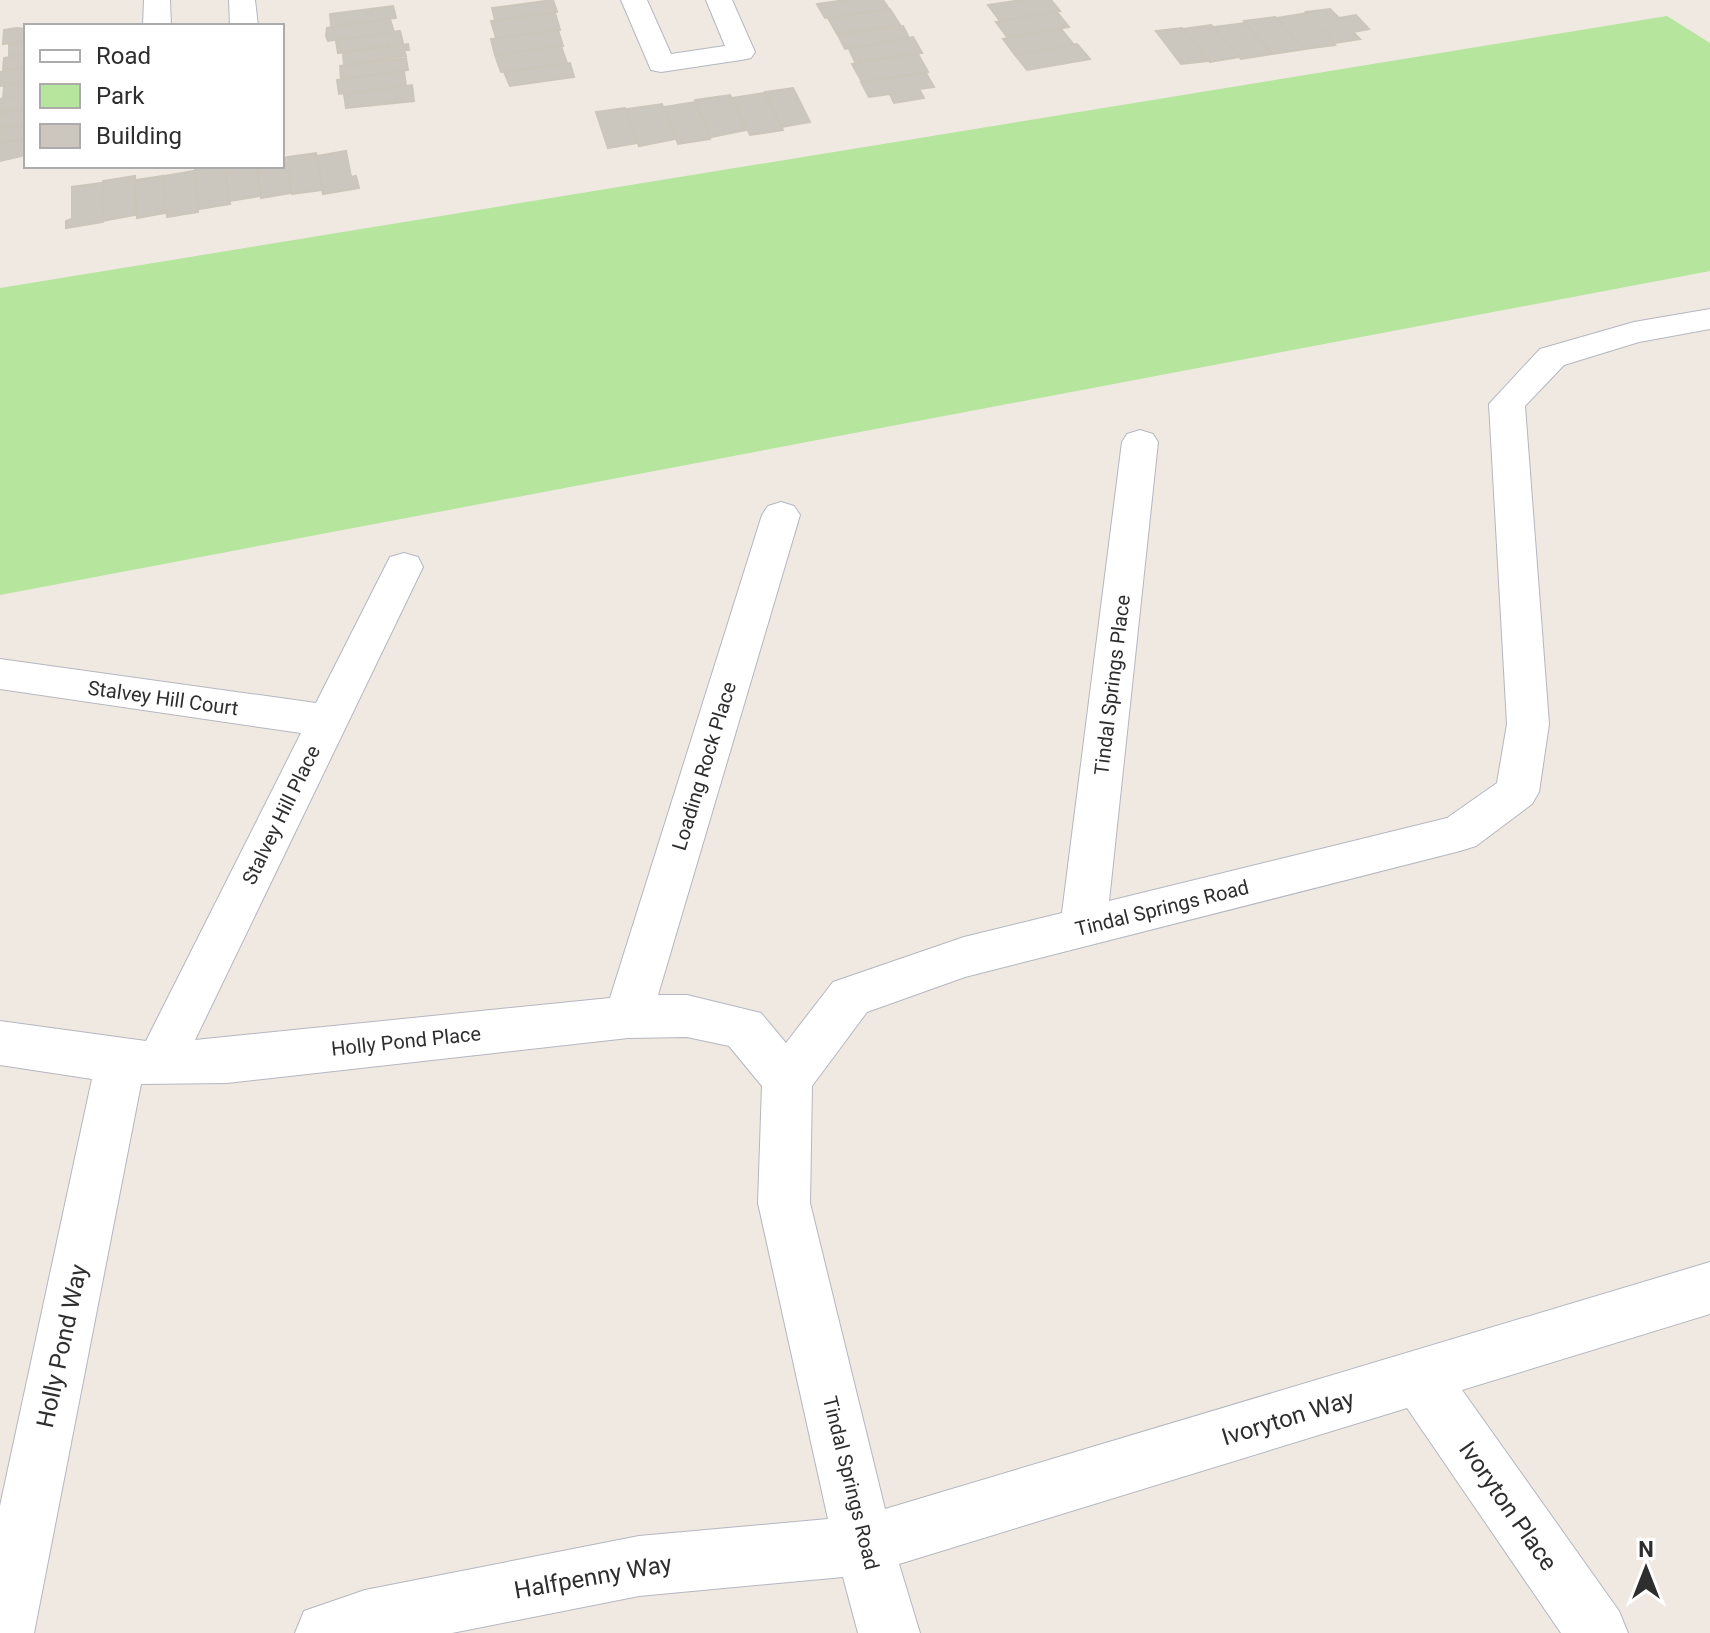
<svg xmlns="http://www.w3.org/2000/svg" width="1710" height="1633" viewBox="0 0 1710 1633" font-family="Roboto,sans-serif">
  <rect width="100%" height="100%" fill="#efe9e1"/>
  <polygon fill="#b6e59e" points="1667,16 1710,43 1710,271 0,595 0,288"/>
  <g fill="#cbc7bf" stroke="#cbc5ba" stroke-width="2">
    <polygon points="553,0 557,12 495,20 492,8"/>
    <polygon points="846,0 883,0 889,9 825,18 817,4"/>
    <polygon points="1022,0 1051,0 1060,11 1000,21 988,5"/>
    <polygon points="393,6 396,18 331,26 330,14"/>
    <polygon points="890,9 900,25 837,34 828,18"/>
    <polygon points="1330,9 1339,18 1356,15 1369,29 1353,32 1360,39 1335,43 1306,12"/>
    <polygon points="1057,12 1069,27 1007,37 996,22"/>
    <polygon points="555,13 560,30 496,38 491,21"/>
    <polygon points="1307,13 1335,45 1305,49 1277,18"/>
    <polygon points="1275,17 1305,49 1273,54 1244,21"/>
    <polygon points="390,19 394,32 328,41 326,36 327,28"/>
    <polygon points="1245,23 1272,54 1241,59 1214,27"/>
    <polygon points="1211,25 1239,57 1210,62 1183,29"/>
    <polygon points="903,26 909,38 845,49 838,35"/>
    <polygon points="16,28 26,29 26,41 3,44 4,30"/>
    <polygon points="1182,28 1208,61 1181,64 1156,31"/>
    <polygon points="1061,29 1074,45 1015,55 1003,39"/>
    <polygon points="558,30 563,46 495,55 491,39"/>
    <polygon points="400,31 403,43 338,53 336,41"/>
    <polygon points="913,37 922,53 855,62 849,49"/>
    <polygon points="26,42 26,54 9,56 9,45"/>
    <polygon points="408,44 409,50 404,50 406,56 344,65 343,53"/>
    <polygon points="1077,44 1090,59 1027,70 1015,55"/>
    <polygon points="561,46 567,63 501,72 495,55"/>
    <polygon points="26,54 26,67 3,70 4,58"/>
    <polygon points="918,54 928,72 862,82 852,64"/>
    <polygon points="406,58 408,70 341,79 340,66"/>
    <polygon points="570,63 574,77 510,86 504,72"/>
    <polygon points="26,68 26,82 0,86 0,72"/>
    <polygon points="404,71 406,86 339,94 337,80"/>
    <polygon points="926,73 934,87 919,89 924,98 894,103 890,94 869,97 861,82"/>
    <polygon points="26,82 26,95 3,99 4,86"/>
    <polygon points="412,85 414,101 346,108 344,94"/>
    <polygon points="793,88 810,122 782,127 765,92"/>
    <polygon points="764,93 783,130 750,135 732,98"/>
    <polygon points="26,95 26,108 0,112 0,99"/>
    <polygon points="730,95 746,130 711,137 695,100"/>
    <polygon points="695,102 710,139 678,144 664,107"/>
    <polygon points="662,104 675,139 639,146 627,109"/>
    <polygon points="625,108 637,143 608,148 596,112"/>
    <polygon points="26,109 26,124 0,128 0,113"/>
    <polygon points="26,125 26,139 0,143 0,128"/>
    <polygon points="26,139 26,155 0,161 0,143"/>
    <polygon points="346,151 351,177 356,176 359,188 323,194 317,156"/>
    <polygon points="316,153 323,190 292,194 287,157"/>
    <polygon points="282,158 285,158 291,193 261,198 257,166 282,166"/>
    <polygon points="224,166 230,204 199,209 195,170"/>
    <polygon points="226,166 256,166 260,196 229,201"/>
    <polygon points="194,171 198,212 167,217 164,176"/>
    <polygon points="135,176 135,215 102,221 103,181"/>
    <polygon points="163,176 165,213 137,218 135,180"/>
    <polygon points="102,183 103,222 66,228 66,221 72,219 72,187"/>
  </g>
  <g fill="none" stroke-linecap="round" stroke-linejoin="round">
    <g stroke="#b4b7c1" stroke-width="2">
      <g id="minor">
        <polygon points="144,0 170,0 171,26 143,26"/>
        <polygon points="229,0 255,0 258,26 230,26"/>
        <polygon points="621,0 647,0 671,54 725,46 706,0 732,0 755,52 751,58 741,60 661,72 651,70"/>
        <polygon points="1710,309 1710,329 1639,342 1564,365 1525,406 1549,724 1539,792 1532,804 1476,846 1460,851 965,977 867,1012 812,1086 810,1203 885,1509 1710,1262 1710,1314 1462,1390 1619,1611 1628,1633 1561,1633 1407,1408 899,1564 920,1633 858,1633 843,1577 639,1596 452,1633 295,1633 304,1611 365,1590 639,1536 828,1519 758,1203 762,1086 729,1046 687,1037 628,1038 227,1083 141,1084 34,1633 0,1633 0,1506 92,1079 0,1065 0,1021 146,1041 301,733 0,689 0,659 316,703 390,557 404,553 418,557 423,567 195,1040 610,998 762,515 768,506 781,502 794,506 800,515 658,995 687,995 761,1013 786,1043 833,982 964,937 1062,913 1122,442 1127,434 1140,430 1153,434 1158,442 1109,901 1447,818 1497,783 1507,724 1489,404 1540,349 1634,322"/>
      </g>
    </g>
    <use href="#minor" fill="#fff" fill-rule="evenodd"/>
  </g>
  <g text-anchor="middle" stroke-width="6" stroke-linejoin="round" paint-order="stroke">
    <g font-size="20" fill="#2e2e2e" stroke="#fff">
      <text transform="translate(1112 685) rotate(-83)" y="7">Tindal Springs Place</text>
      <text transform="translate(163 698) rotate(8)" y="7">Stalvey Hill Court</text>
      <text transform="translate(704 766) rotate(-73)" y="7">Loading Rock Place</text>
      <text transform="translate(281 815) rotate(-64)" y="7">Stalvey Hill Place</text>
      <text transform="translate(1162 908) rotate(-14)" y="7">Tindal Springs Road</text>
      <text transform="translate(406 1041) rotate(-6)" y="7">Holly Pond Place</text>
      <text transform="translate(851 1483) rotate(76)" y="7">Tindal Springs Road</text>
    </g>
    <g font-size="24" fill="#2e2e2e" stroke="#fff">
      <text transform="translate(62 1346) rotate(-78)" y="8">Holly Pond Way</text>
      <text transform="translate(1288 1418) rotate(-17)" y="8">Ivoryton Way</text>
      <text transform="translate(1508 1506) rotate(55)" y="8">Ivoryton Place</text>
      <text transform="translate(593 1577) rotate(-10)" y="8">Halfpenny Way</text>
    </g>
  </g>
  <rect x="24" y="24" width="260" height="144" fill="#ffffff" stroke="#ababab" stroke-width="2"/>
  <rect x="40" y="50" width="40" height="12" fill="#ffffff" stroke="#ababab" stroke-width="2"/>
  <text x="96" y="64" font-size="24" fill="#2e2e2e">Road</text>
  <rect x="40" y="84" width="40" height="24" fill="#b6e59e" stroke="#ababab" stroke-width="2"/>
  <text x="96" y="104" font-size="24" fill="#2e2e2e">Park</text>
  <rect x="40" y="124" width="40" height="24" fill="#cbc7bf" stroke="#ababab" stroke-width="2"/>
  <text x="96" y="144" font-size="24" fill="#2e2e2e">Building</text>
  <g transform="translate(1646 1569)" stroke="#ffffff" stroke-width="6" paint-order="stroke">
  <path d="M0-6L14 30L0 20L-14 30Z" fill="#2e2e2e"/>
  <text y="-12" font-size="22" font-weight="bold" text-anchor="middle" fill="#2e2e2e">N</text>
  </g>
</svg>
